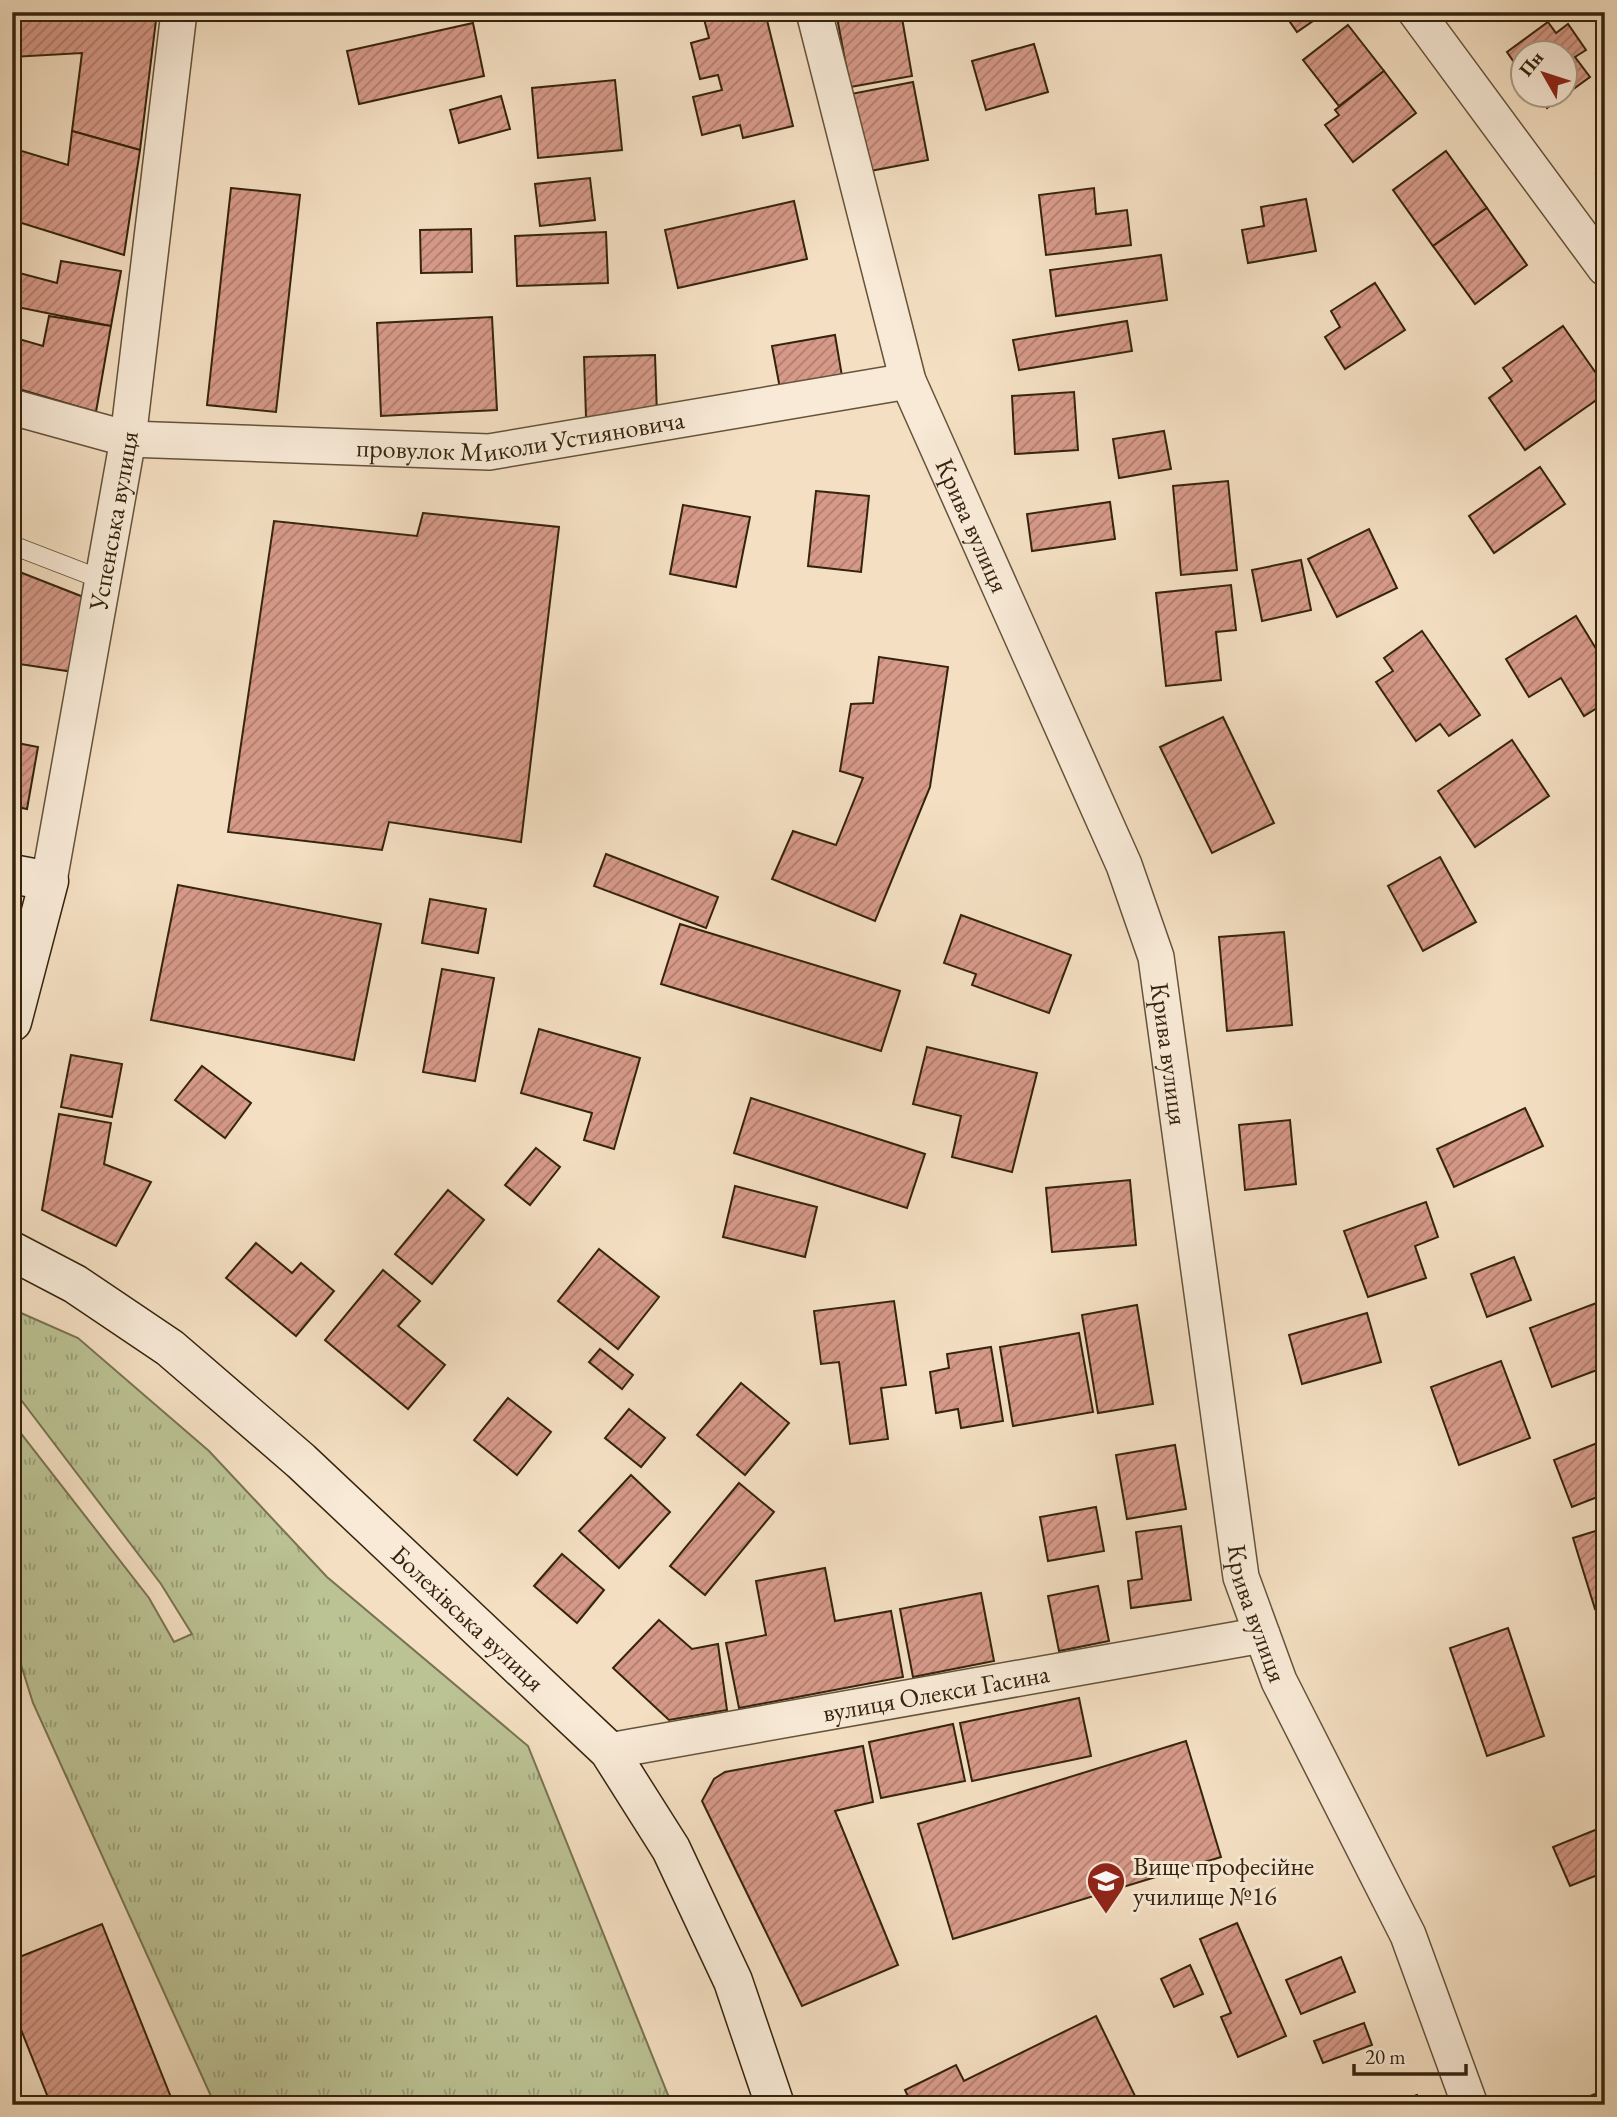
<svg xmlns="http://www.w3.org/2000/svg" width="1617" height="2117" viewBox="0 0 1617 2117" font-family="'EB Garamond',serif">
  <defs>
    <pattern id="grass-tufts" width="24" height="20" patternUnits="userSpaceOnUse" patternTransform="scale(1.75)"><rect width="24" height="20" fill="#bbc294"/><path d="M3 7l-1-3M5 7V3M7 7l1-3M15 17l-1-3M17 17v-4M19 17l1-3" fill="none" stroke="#999d77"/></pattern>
    <pattern id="building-hatch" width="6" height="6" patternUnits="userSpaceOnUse" patternTransform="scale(1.75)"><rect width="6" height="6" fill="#d79a89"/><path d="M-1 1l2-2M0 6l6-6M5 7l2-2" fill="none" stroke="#af7d6e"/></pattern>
  </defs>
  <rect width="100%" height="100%" fill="#f4dfc2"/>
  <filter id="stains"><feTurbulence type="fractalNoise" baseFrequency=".00286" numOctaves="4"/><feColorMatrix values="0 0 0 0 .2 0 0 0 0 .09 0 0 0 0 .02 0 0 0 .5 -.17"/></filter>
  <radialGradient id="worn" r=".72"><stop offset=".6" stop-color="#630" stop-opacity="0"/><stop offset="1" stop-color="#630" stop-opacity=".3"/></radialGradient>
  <polygon fill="url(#grass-tufts)" stroke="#787350" stroke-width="2" points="12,1309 78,1338 209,1451 327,1577 528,1746 672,2105 215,2105 33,1703 12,1636 12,1422 149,1598 174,1642 192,1634 161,1584 12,1388"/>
  <g fill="url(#building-hatch)" stroke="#35240d" stroke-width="2">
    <polygon points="12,12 157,12 140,150 72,131 82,53 12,57"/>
    <polygon points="731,12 765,12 793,126 743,138 740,125 702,135 693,97 722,90 718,75 700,79 691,43 709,38 704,19"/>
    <polygon points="836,12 901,12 912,76 850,87"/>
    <polygon points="1283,12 1326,12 1297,32"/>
    <polygon points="1548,22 1556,33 1568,24 1586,50 1575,57 1590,77 1547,108 1538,94 1564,94 1564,52 1522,52 1522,74 1507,52"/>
    <polygon points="473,23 484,76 359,104 347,51"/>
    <polygon points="1348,25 1384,71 1339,106 1303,60"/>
    <polygon points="1034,44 1048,92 986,110 972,61"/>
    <polygon points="1384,71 1416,113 1353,162 1325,125 1339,115 1335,110"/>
    <polygon points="615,80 622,150 538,158 532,88"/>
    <polygon points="913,82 928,160 865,172 851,94"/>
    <polygon points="501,96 510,129 459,143 450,110"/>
    <polygon points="72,131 140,150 124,255 12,220 12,148 68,165"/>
    <polygon points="1446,151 1487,208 1433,246 1393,190"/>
    <polygon points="1605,168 1605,188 1596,174"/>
    <polygon points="590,178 595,220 540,226 535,184"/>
    <polygon points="231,188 300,195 276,412 207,405"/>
    <polygon points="1094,188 1096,214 1127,210 1131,245 1046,255 1039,195"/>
    <polygon points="1306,199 1316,251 1248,263 1242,230 1264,226 1261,207"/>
    <polygon points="794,201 807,259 678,288 665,230"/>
    <polygon points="1487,208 1527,265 1475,304 1433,246"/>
    <polygon points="471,229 472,272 421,273 420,230"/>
    <polygon points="606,232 608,283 517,286 515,236"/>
    <polygon points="1161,255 1167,300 1056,316 1050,270"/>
    <polygon points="61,261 121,271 111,326 12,306 12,271 57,283"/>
    <polygon points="1375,283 1405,330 1345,369 1325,337 1340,327 1331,311"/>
    <polygon points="49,316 111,326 96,412 12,387 12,337 43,346"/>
    <polygon points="492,317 497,410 381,416 377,323"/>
    <polygon points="1127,321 1132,351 1019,370 1013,340"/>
    <polygon points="1563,326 1605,386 1605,394 1525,450 1489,398 1512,381 1503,368"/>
    <polygon points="835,335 844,388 782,399 772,346"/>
    <polygon points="655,355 657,415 586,417 584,357"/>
    <polygon points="1074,392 1078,450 1015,454 1012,396"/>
    <polygon points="1164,431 1171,469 1119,478 1113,439"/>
    <polygon points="1540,467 1565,504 1494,553 1469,516"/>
    <polygon points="1228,481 1237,570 1181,575 1173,486"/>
    <polygon points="816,491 869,496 861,572 808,566"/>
    <polygon points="1110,502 1115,539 1032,551 1027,514"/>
    <polygon points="683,505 750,517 736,587 670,574"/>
    <polygon points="423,513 559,527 521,842 389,822 382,850 228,832 274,521 417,536"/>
    <polygon points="1369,529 1397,588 1337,617 1308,559"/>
    <polygon points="1301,560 1311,610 1262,621 1252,570"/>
    <polygon points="12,569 86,598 74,672 12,663 19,617 12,615"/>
    <polygon points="1231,585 1236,630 1216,632 1221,680 1166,686 1156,593"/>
    <polygon points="1576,616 1598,652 1605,648 1605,703 1584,716 1561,678 1529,697 1506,659"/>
    <polygon points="1422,631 1480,715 1449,736 1440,724 1416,741 1376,682 1393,671 1384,658"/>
    <polygon points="879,657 948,667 930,787 875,921 772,879 793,831 836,845 863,778 840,771 851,704 873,703"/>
    <polygon points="1223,717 1274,823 1212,853 1160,747"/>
    <polygon points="1512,740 1549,796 1475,847 1438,791"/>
    <polygon points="12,742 38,747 27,809 12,806"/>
    <polygon points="606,854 718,897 706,928 594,886"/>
    <polygon points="1440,857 1476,922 1423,951 1388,886"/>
    <polygon points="178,885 381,924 354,1060 151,1020"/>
    <polygon points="430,899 486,909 478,953 422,943"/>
    <polygon points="12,909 26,912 12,971"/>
    <polygon points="961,915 1071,955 1049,1013 972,985 976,974 944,963"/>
    <polygon points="680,924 900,991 881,1051 661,984"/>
    <polygon points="1284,932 1292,1025 1227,1031 1219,937"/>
    <polygon points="442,969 494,978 475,1081 423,1072"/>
    <polygon points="539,1029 640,1058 614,1149 584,1140 592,1113 521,1093"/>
    <polygon points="927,1047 1037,1073 1012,1172 952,1157 961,1116 913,1104"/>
    <polygon points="71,1055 122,1064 112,1117 61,1107"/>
    <polygon points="202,1066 251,1103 225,1138 175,1100"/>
    <polygon points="751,1098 925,1154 907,1208 734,1153"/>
    <polygon points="1525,1108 1543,1146 1454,1187 1437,1149"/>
    <polygon points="59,1114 111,1123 104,1164 151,1182 116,1246 42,1210"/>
    <polygon points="1290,1120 1296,1184 1245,1190 1239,1125"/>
    <polygon points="536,1148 560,1167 530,1205 505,1185"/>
    <polygon points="1130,1180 1136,1245 1052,1252 1046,1188"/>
    <polygon points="735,1186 817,1207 805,1257 723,1237"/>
    <polygon points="448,1190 484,1220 432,1284 395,1254"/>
    <polygon points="1426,1202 1438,1237 1415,1246 1426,1278 1368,1297 1344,1231"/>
    <polygon points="256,1243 292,1273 301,1263 334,1291 296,1336 226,1278"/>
    <polygon points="599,1249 659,1297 618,1349 558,1301"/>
    <polygon points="1514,1257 1531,1300 1487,1317 1471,1274"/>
    <polygon points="383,1270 420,1301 398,1326 445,1365 408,1409 325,1340"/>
    <polygon points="894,1301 906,1385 881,1388 888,1439 850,1444 839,1362 821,1364 814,1311"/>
    <polygon points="1599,1302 1605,1318 1605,1367 1552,1387 1530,1328"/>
    <polygon points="1137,1305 1153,1404 1098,1413 1082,1315"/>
    <polygon points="1367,1313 1381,1362 1302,1384 1289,1335"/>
    <polygon points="1079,1333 1093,1412 1013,1426 1000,1347"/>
    <polygon points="991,1347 1003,1421 961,1428 958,1409 936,1413 930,1372 949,1368 947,1354"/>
    <polygon points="600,1349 633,1375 622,1389 589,1362"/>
    <polygon points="1501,1361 1530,1438 1459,1465 1431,1387"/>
    <polygon points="741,1383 789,1423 745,1475 697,1435"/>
    <polygon points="508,1398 551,1432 517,1475 474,1440"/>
    <polygon points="629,1409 665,1438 641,1467 605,1438"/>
    <polygon points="1605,1440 1605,1494 1572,1507 1554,1460"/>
    <polygon points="1175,1445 1186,1509 1127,1519 1116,1455"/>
    <polygon points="631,1475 670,1512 619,1568 579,1531"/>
    <polygon points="739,1483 774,1512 705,1595 670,1566"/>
    <polygon points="1096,1507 1104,1551 1048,1561 1040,1517"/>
    <polygon points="1181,1526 1191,1600 1131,1608 1128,1581 1142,1579 1136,1532"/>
    <polygon points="1605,1528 1605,1606 1595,1609 1573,1538"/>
    <polygon points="562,1554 604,1590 577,1623 534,1586"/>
    <polygon points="825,1568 835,1621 891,1611 903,1677 739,1708 726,1643 766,1635 756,1581"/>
    <polygon points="1098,1586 1109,1641 1059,1651 1048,1596"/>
    <polygon points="981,1593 994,1661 913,1677 900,1609"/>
    <polygon points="659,1620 692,1649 718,1644 727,1710 669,1720 613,1668"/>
    <polygon points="1508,1628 1544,1736 1487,1756 1450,1648"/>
    <polygon points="1079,1698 1091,1756 972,1781 960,1723"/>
    <polygon points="953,1724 965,1781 881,1798 869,1742"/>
    <polygon points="1186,1741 1221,1857 953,1939 918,1824"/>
    <polygon points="863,1746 873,1802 835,1811 898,1965 802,2006 702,1801 714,1779 725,1772"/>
    <polygon points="1605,1826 1605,1872 1570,1886 1553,1847"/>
    <polygon points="1237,1923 1286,2036 1238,2057 1221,2017 1231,2013 1200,1939"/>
    <polygon points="102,1924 174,2105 51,2105 12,2007 12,1960"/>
    <polygon points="1341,1957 1355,1992 1301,2014 1286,1980"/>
    <polygon points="1190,1965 1203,1994 1174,2007 1161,1979"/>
    <polygon points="1096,2016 1136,2098 1123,2105 912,2105 905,2090 956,2065 964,2081"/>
    <polygon points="1364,2023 1372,2045 1323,2063 1314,2041"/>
    <polygon points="1595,2094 1599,2105 1567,2105"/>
    <polygon points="1417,2095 1421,2105 1389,2105"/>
  </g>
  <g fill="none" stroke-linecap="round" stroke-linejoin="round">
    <g stroke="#65533a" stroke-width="20">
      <polyline id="lane" points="12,545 103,580"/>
    </g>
    <g stroke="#65533a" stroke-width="38">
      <g id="street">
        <path id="s1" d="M814,12L908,381L1124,865L1156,957L1241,1577L1279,1681L1408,1935L1470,2105"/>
        <polyline points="1416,12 1605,268"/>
        <path id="s2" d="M12,407L128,439L489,452L908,381"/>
        <path id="s3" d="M49,881L128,439L179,12"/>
        <path id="s4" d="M609,1751L1262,1635"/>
      </g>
    </g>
    <g stroke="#35240d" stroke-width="41">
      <g id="secondary">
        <polyline points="12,874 49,881 12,1022"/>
        <path id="s5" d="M12,1251L75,1284L170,1348L301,1461L609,1751L671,1849L733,1981L775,2105"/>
      </g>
    </g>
    <use href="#lane" stroke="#f8ead7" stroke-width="18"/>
    <use href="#street" stroke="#f8ead7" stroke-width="35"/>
    <use href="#secondary" stroke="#f8ead7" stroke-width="38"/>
  </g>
  <defs>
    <g id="university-pin" transform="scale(2.0125)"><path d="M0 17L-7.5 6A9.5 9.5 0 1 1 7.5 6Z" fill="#8f2418" stroke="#f8ead7"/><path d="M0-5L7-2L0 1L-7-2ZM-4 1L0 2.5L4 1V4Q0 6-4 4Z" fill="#fff"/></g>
  </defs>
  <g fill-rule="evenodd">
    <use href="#university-pin" x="1106" y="1881"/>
  </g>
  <g text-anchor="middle" stroke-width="6" stroke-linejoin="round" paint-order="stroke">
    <g font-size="26" fill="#35240d" stroke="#f8ead7">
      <text dy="9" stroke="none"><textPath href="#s2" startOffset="514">провулок Миколи Устияновича</textPath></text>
      <text dy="9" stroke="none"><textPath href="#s3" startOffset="366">Успенська вулиця</textPath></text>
      <text dy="9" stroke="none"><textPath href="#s1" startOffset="539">Крива вулиця</textPath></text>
      <text dy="9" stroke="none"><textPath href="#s1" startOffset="1106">Крива вулиця</textPath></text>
      <text dy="9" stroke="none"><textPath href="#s1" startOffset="1673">Крива вулиця</textPath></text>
      <text dy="9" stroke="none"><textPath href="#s5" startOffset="588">Болехівська вулиця</textPath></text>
      <text dy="9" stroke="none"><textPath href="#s4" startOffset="332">вулиця Олекси Гасина</textPath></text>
    </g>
    <g font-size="26" fill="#35240d" stroke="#f8ead7" text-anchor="start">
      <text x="1133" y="1875">Вище професійне<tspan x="1133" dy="30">училище №16</tspan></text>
    </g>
  </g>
  <rect width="1617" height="2117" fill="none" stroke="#f4dfc2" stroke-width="42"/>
  <rect x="14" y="14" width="1589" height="2089" fill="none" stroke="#35240d" stroke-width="3.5"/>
  <rect x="21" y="21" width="1575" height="2075" fill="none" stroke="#35240d" stroke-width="2"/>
  <g transform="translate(1544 74) rotate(309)"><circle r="33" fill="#f8ead7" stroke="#aa9b86" stroke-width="2"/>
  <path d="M0-5L12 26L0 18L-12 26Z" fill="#8f2418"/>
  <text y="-10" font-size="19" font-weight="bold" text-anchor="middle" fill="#35240d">Пн</text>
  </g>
  <path d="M1354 2064v10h112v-10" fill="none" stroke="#35240d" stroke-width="3.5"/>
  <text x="1365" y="2064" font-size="21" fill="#35240d" stroke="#f8ead7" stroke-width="5" paint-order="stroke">20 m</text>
  <rect width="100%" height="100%" filter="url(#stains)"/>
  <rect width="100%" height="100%" fill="url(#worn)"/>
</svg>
